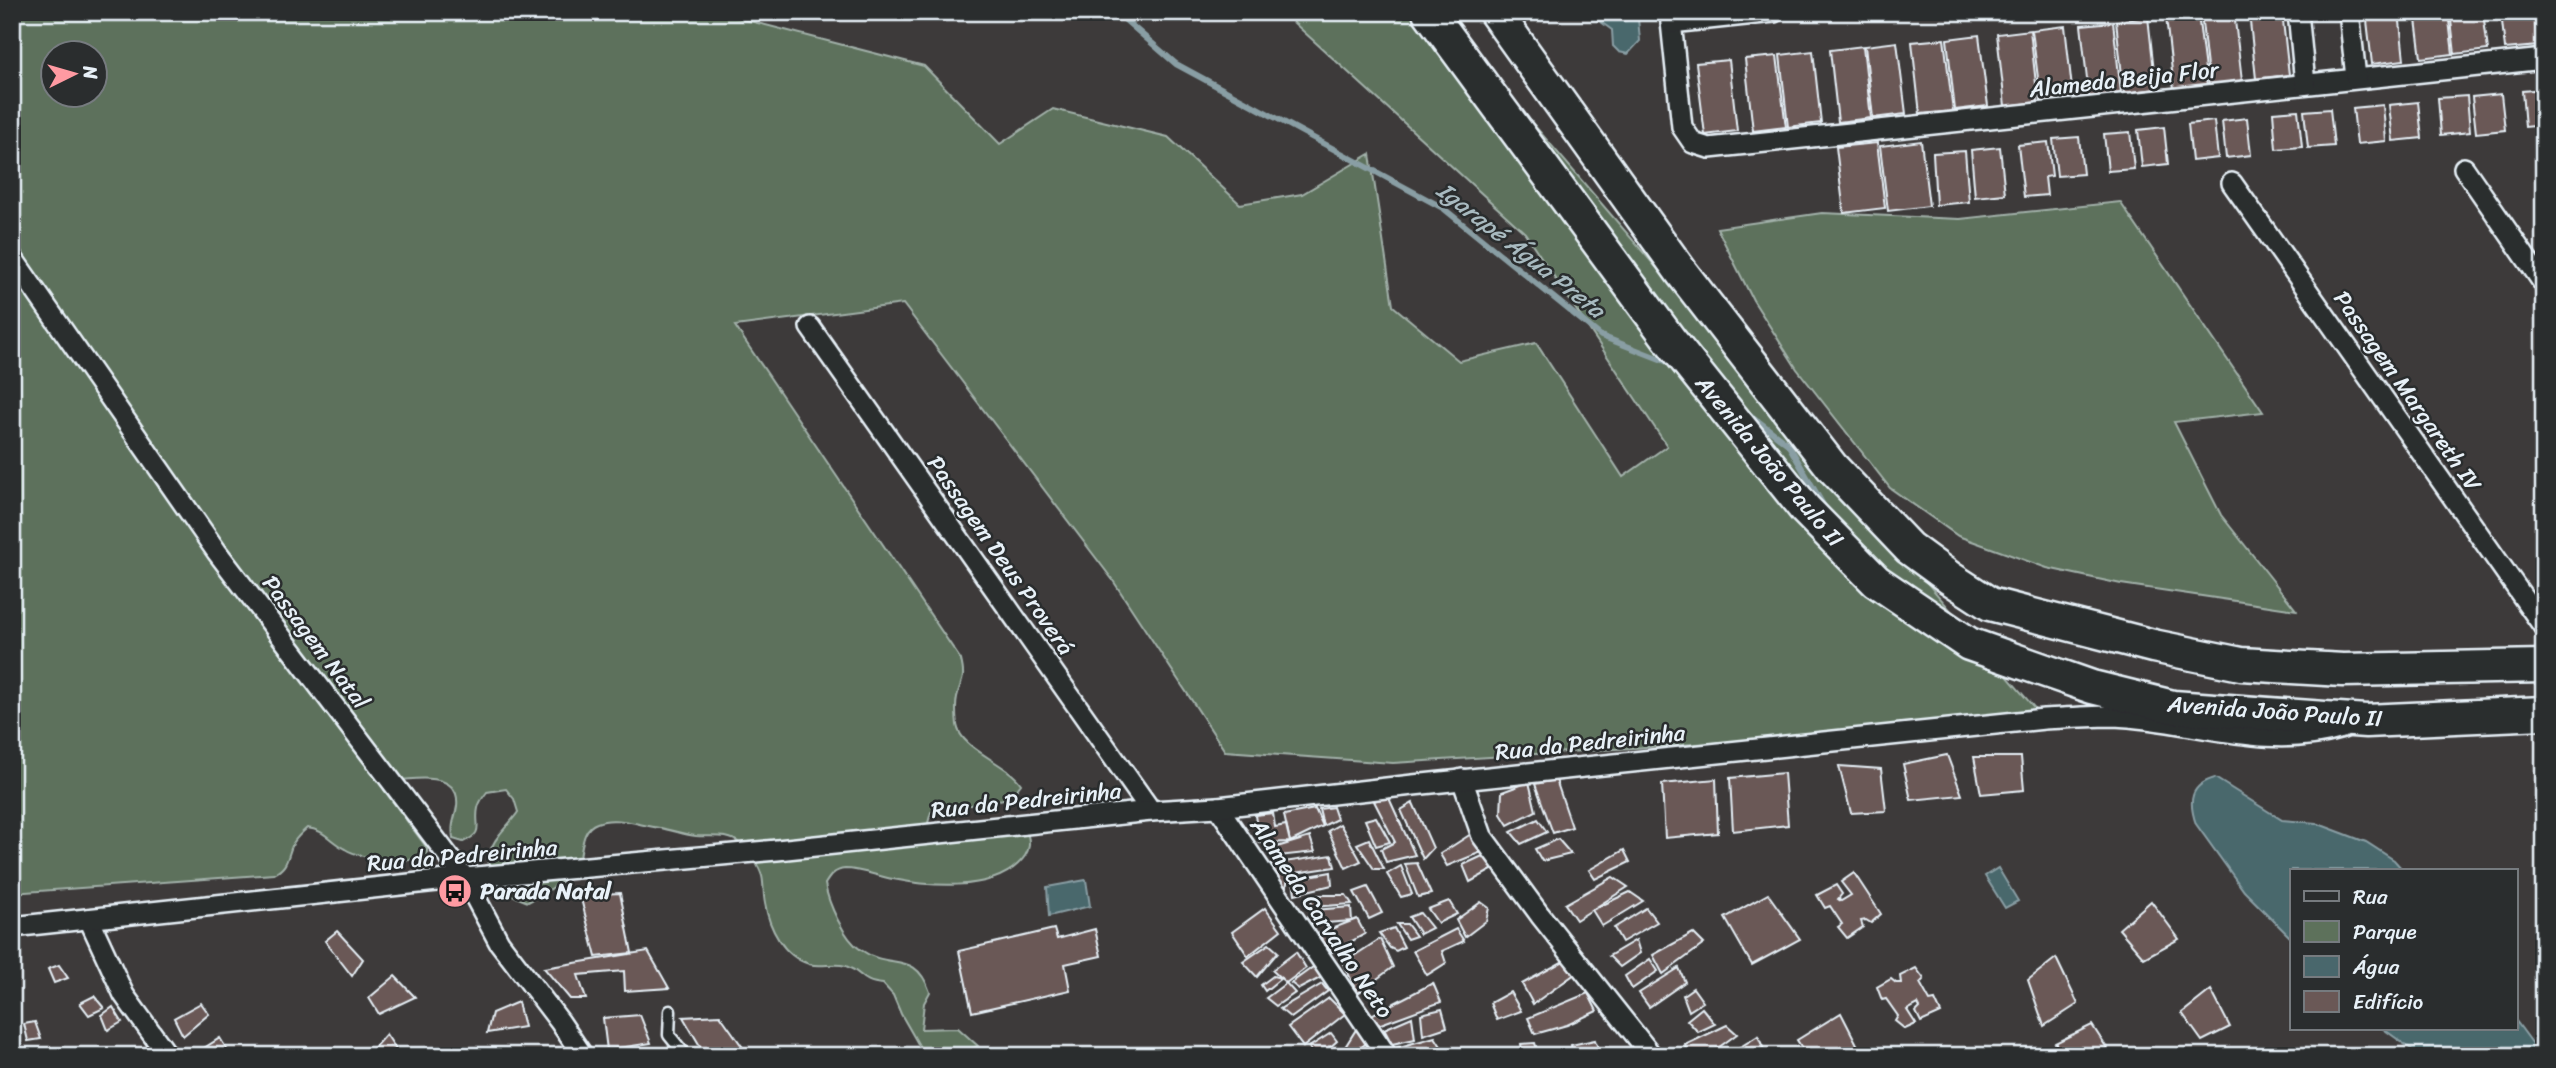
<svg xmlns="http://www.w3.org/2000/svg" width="2556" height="1068" viewBox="0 0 2556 1068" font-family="Sriracha,sans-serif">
  <rect width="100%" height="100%" fill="#3d3a3a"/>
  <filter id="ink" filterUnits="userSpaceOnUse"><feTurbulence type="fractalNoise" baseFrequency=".0143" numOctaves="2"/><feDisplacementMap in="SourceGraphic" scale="14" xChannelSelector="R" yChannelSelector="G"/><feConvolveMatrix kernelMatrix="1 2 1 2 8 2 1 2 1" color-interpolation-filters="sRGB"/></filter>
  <g filter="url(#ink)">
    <g fill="#5d715b" stroke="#a2b1aa" stroke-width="2" fill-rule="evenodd">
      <path d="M12,12H715L924,66L1000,144L1053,109L1168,137L1240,204L1302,194L1370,154L1393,306L1459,361L1536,343L1623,477L1667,446L1525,233L1282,12H1437L2044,719L2030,723L1393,763L1225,751L1112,579L903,304L735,326L961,660C966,681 961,679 957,697C955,706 956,716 957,725C961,750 1006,762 1021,784L1014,793L1004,799L931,812L928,823L937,831L1024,826C1032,841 1031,852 1018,864C989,892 928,886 893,879C877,876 861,869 845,869C834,870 830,876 825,884C828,903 844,939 861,950C891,971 915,949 930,992L924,1003L921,1029L958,1028L978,1046L964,1052L968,1056H925L901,1014L893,995L883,984C860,982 864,973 846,966C833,962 821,968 809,964C783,956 769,928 765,903C763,894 764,884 762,876C759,866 750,852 742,845C729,833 712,837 696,836C685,835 672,830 660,828C641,826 616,815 597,823C580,829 583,851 578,865C575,876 541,895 528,902C497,891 474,866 500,834C506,826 512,821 518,812L514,799L506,789L487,792C483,797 479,802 478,808C474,826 486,832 463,842L453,839C451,821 455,820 457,806C461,769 409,779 388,782L384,790L427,848V857C407,863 363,860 345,849C331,842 323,829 307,828C302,833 294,839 292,846C287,858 288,867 274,874L12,893ZM52,52H94V94H52Z"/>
      <polygon points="2120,202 2263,412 2174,422 2221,515 2296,610 2121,584 2047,568 1958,536 1890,488 1797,369 1753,300 1717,228 1822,213 1960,219"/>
    </g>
    <g fill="#49676c" stroke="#899ea4" stroke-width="2">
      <polygon points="1587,12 1623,12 1623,21 1638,18 1640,41 1628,54 1619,52 1613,46 1612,30"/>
      <path d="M2215,778L2282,820L2316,823L2366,842L2394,860L2403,870H2292V939L2244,891L2196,824C2188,801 2190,785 2215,778Z"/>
      <polygon points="1998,868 2018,901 2005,908 1985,876"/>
      <polygon points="1086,880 1090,906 1049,916 1047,887"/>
      <polygon points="2516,1021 2533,1044 2544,1050 2544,1056 2421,1056 2382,1028 2516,1028"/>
    </g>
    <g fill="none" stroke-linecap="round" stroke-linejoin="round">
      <g stroke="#899ea4" stroke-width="6">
        <polyline points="1116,12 1176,64 1443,208 1601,336 1673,364"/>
        <polyline points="1746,412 1788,444 1826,510"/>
      </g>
    </g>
    <g fill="#6a5856" stroke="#e8f1f8" stroke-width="2">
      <polygon points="2234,12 2242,81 2209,85 2201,13"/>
      <polygon points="2249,12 2282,12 2289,75 2256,79"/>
      <polygon points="2366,12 2399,12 2404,60 2372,64"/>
      <polygon points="2415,12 2448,12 2453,54 2421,58"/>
      <polygon points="2450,12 2483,12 2488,50 2455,54"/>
      <polygon points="2501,12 2534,12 2538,46 2505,49"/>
      <polygon points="2536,12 2544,12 2544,45 2540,45"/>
      <polygon points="2198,14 2207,85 2174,89 2166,17"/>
      <polygon points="2148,17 2156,89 2124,93 2116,21"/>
      <polygon points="2113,22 2121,93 2089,97 2081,25"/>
      <polygon points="2065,26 2073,98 2041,102 2032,30"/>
      <polygon points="2030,30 2038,102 2005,106 1997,34"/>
      <polygon points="1979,35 1988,106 1955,110 1947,39"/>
      <polygon points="1944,39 1953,111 1920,114 1912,42"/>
      <polygon points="1897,42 1906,114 1873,118 1865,46"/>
      <polygon points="1863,46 1871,118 1838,122 1830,50"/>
      <polygon points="1813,51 1821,123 1788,127 1780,55"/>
      <polygon points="1777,56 1786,127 1753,131 1745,59"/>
      <polygon points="1729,60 1737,131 1705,135 1696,63"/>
      <polygon points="2544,89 2544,125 2525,127 2522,91"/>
      <polygon points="2501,94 2505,130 2476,133 2472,97"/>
      <polygon points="2467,96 2470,132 2441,135 2438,98"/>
      <polygon points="2418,102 2422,138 2393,141 2389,105"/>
      <polygon points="2383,105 2386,141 2357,144 2353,108"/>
      <polygon points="2330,109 2334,146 2308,148 2304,111"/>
      <polygon points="2298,110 2302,147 2276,149 2273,112"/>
      <polygon points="2247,118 2251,155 2226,158 2222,121"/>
      <polygon points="2214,121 2218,158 2192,161 2188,124"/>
      <polygon points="2164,127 2168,164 2142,167 2138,130"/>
      <polygon points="2130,132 2134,169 2108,171 2104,134"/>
      <polygon points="2079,137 2083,174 2057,176 2053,139"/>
      <polygon points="1921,141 1929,206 1888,211 1880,146"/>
      <polygon points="2048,142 2052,176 2045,177 2047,195 2024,197 2018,145"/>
      <polygon points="1877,143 1885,208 1844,213 1836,147"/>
      <polygon points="2000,147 2005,194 1975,197 1971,150"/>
      <polygon points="1965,151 1969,202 1936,205 1933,153"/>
      <polygon points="1947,755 1962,795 1911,800 1903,764"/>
      <polygon points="1974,757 2021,757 2024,790 1981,794"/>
      <polygon points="1839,766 1881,769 1886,811 1851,813"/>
      <polygon points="1784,773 1788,825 1733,831 1730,778"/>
      <polygon points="1716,779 1718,833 1665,838 1662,784"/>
      <polygon points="1556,780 1572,827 1553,833 1535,784"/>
      <polygon points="1529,782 1536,811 1508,825 1501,814 1502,792"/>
      <polygon points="1388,796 1415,855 1386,862 1381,849 1395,842 1374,801"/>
      <polygon points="1413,803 1433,848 1423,859 1401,810"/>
      <polygon points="1333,807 1337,819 1323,826 1319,809"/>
      <polygon points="1315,809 1323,826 1290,842 1284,815"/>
      <polygon points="1273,813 1275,827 1286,825 1290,842 1259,843 1255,815"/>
      <polygon points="1376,817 1390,842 1376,846 1365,820"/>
      <polygon points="1538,819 1547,832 1521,844 1511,832"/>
      <polygon points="1340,824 1361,861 1346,868 1328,831"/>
      <polygon points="1471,834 1484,851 1447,866 1440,854"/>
      <polygon points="1310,837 1315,852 1270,857 1267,850"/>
      <polygon points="1369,839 1384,869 1374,869 1357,844"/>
      <polygon points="1558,839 1571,854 1542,861 1535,849"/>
      <polygon points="1624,850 1630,862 1595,879 1589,870"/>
      <polygon points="1487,854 1492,870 1470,882 1463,865"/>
      <polygon points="1332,855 1335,867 1289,874 1285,892 1270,864"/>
      <polygon points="1417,863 1431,894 1418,897 1405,864"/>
      <polygon points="1401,866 1412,894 1401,897 1387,874"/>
      <polygon points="1331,872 1332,885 1295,894 1293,879"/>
      <polygon points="1854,873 1881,914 1871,923 1866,920 1861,921 1863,927 1847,938 1838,927 1842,924 1830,906 1825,908 1817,895 1836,885 1842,894 1838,899 1841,901 1851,895 1841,882"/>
      <polygon points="1613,877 1628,887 1576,920 1565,904"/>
      <polygon points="1368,887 1382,913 1369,919 1354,892"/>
      <polygon points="1630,892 1643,901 1602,926 1592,910"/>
      <polygon points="620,893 632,953 596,957 580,895"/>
      <polygon points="1768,894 1800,939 1752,965 1725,918"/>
      <polygon points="1311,895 1346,895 1352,904 1312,907"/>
      <polygon points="1449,901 1457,914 1438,923 1428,909"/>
      <polygon points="2151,901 2179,939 2144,958 2119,929"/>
      <polygon points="1481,902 1489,908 1486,921 1465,937 1456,920"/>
      <polygon points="1351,907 1352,921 1312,924 1314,910"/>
      <polygon points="1265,908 1281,930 1248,956 1232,932"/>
      <polygon points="1646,908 1657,922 1622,942 1614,928"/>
      <polygon points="1420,913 1432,928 1420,934 1409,917"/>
      <polygon points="1357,919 1365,934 1332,952 1318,934"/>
      <polygon points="1397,924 1407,924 1416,936 1407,939"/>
      <polygon points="1394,928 1404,947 1396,951 1390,948 1379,933"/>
      <polygon points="1054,929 1057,939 1095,929 1101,956 1065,964 1070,990 972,1012 959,951"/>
      <polygon points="1456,929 1464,941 1442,951 1446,963 1427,975 1413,951"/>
      <polygon points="337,931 363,959 352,976 325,941"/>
      <polygon points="1693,933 1704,944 1663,974 1653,955"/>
      <polygon points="1380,939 1393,967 1358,993 1343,963"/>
      <polygon points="1636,940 1640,953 1620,967 1609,956"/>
      <polygon points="1269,944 1278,952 1257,977 1243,962"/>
      <polygon points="648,951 669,988 625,991 624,971 578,975 586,999 570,999 544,968"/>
      <polygon points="1296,952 1306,968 1286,983 1272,970"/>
      <polygon points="1569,958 1579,971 1533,1004 1522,984"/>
      <polygon points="2056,958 2078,1004 2044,1026 2028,980"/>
      <polygon points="1650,959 1658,971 1632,989 1625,976"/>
      <polygon points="59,965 68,978 54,983 48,969"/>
      <polygon points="1313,967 1324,976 1299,989 1291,983"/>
      <polygon points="1679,968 1685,982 1649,1007 1639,993"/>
      <polygon points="1916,968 1924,979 1920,983 1930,1001 1935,1000 1941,1013 1921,1022 1916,1012 1920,1008 1918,1004 1907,1010 1916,1024 1905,1029 1895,1021 1898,1016 1886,999 1882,1000 1877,987 1891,979 1896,983 1901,983 1900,976"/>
      <polygon points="395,976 415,997 379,1014 369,998"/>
      <polygon points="1273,976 1281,978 1265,991 1261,985"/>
      <polygon points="1286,983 1295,993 1276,1006 1266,998"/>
      <polygon points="1433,983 1441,1002 1378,1025 1371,1015"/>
      <polygon points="1322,984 1328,991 1291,1018 1280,1009"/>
      <polygon points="1693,988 1703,1002 1689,1011 1683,995"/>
      <polygon points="2211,990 2230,1027 2202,1041 2182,1013"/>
      <polygon points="1510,992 1521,1011 1497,1020 1490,1003"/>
      <polygon points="1588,993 1597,1011 1567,1025 1535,1034 1528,1018"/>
      <polygon points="94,996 104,1008 89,1015 80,1003"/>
      <polygon points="1329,998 1345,1014 1303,1047 1288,1027"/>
      <polygon points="518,1002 524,1027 487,1033 492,1013"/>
      <polygon points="201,1003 209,1014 183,1036 174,1018"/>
      <polygon points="113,1007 122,1022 108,1030 102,1015"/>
      <polygon points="1702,1008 1715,1024 1698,1032 1687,1020"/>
      <polygon points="1442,1009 1447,1027 1423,1035 1421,1014"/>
      <polygon points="1841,1013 1863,1056 1807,1056 1797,1040"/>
      <polygon points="640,1015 651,1043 607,1050 603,1018"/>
      <polygon points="720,1015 744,1049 734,1056 706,1056 683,1017"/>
      <polygon points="1412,1017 1415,1039 1392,1044 1384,1029"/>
      <polygon points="35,1022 41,1039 28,1041 24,1024"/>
      <polygon points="1727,1025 1737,1034 1707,1056 1691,1056 1685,1045"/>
      <polygon points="2092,1025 2112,1056 2066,1056 2055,1043"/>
      <polygon points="1357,1028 1369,1041 1354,1053 1345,1047"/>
      <polygon points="1331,1033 1337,1041 1320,1056 1314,1056 1309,1047"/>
      <polygon points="386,1034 396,1049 382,1055 372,1050"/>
      <polygon points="1758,1036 1765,1052 1759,1056 1726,1056"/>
      <polygon points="1435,1037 1444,1051 1430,1056 1397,1056 1392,1049"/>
      <polygon points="220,1038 231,1056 193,1056 193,1055"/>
      <polygon points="1595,1040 1601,1056 1573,1056 1571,1045"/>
      <polygon points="1535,1043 1539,1056 1523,1056 1521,1044"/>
      <polygon points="1330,1047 1343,1051 1349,1056 1323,1056 1332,1051"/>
    </g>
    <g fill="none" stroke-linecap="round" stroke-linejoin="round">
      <g stroke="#e8f1f8" stroke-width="15">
        <polyline id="service" points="670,1011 669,1035 686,1056"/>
      </g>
      <g stroke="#e8f1f8" stroke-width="24">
        <g id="minor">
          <polyline points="1670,12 1682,127 1693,143 1709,148 2544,59"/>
          <polyline points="2298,12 2305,84"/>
          <polyline points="2349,12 2356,78"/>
          <polyline points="1671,23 1774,12"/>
          <polyline points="2464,168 2544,284"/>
          <polyline points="2232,183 2544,627"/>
          <polyline points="12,257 217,552 465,878 499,942 560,1022 583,1056"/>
          <polyline points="810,327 1151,811"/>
          <polyline points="1462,779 1482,836 1540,915 1652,1056"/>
          <polyline points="1218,807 1387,1056"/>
          <polyline points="89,919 124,995 168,1056"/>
          <path d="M12,927L465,878L777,850L1151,811L1218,807L1413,785L2044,719C2067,718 2091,716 2114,716C2191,719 2265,752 2343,728"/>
        </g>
      </g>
      <g stroke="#e8f1f8" stroke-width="37">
        <g id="primary">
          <polyline points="1429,12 1670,340 1805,509 1876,581 1969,644 2092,687 2173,707 2366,721 2544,713"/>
          <polyline points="1495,12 1682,273 1832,467 1909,548 1950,578 1990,604 2153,646 2241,664 2343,670 2544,666"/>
        </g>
      </g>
      <use href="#service" stroke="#2a2d2e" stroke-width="10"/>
      <use href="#minor" stroke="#2a2d2e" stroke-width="19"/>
      <use href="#primary" stroke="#2a2d2e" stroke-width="32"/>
    </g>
  </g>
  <defs>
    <g id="bus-disc" transform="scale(1.75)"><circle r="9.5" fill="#ff9aa2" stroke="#2a2d2e"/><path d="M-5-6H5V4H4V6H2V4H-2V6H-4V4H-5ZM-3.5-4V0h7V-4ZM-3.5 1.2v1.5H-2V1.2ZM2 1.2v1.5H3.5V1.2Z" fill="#111"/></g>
  </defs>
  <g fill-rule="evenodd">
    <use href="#bus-disc" x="455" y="891"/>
  </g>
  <g text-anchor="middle" stroke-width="5" stroke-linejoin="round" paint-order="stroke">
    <g font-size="23" fill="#e8f1f8" stroke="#2a2d2e">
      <text transform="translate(2124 79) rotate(-6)" y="8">Alameda Beija Flor</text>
      <text transform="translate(2408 391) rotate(55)" y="8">Passagem Margareth IV</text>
      <text transform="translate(1770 461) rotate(50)" y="8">Avenida João Paulo II</text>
      <text transform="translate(1001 555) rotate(55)" y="8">Passagem Deus Proverá</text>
      <text transform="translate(316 642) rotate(53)" y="8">Passagem Natal</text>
      <text transform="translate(2275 711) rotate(4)" y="8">Avenida João Paulo II</text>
      <text transform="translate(1590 742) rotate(-6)" y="8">Rua da Pedreirinha</text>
      <text transform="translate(1026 800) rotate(-6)" y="8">Rua da Pedreirinha</text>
      <text transform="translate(462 855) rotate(-5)" y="8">Rua da Pedreirinha</text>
      <text transform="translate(1322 918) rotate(56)" y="8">Alameda Carvalho Neto</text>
    </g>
    <g font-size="23" font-weight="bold" fill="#e8f1f8" stroke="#2a2d2e" text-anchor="start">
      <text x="480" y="899">Parada Natal</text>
    </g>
    <g font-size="24" font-style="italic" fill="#a8bac0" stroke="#2a2d2e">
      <text transform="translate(1521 250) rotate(38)" y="8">Igarapé Água Preta</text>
    </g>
  </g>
  <rect width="2556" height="1068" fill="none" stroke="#2a2d2e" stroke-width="42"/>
  <rect x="21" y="21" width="2514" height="1026" fill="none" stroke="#e8f1f8" stroke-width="2.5" filter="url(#ink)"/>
  <rect x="2290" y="869" width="228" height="161" fill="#2a2d2e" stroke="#767b7f" stroke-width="2"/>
  <rect x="2304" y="891" width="35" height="10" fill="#2a2d2e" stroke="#767b7f" stroke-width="2"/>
  <text x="2353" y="904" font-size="21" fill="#e8f1f8">Rua</text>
  <rect x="2304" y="921" width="35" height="21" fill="#5d715b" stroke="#767b7f" stroke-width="2"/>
  <text x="2353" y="939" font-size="21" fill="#e8f1f8">Parque</text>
  <rect x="2304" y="956" width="35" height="21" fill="#49676c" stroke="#767b7f" stroke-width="2"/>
  <text x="2353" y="974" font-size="21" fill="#e8f1f8">Água</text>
  <rect x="2304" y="991" width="35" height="21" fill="#6a5856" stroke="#767b7f" stroke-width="2"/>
  <text x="2353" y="1009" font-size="21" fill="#e8f1f8">Edifício</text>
  <g transform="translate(74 74) rotate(85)"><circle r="33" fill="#2a2d2e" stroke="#767b7f" stroke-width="2"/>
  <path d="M0-5L12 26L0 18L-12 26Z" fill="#ff9aa2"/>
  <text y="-10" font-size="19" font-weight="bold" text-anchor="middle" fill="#e8f1f8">N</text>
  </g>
</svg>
